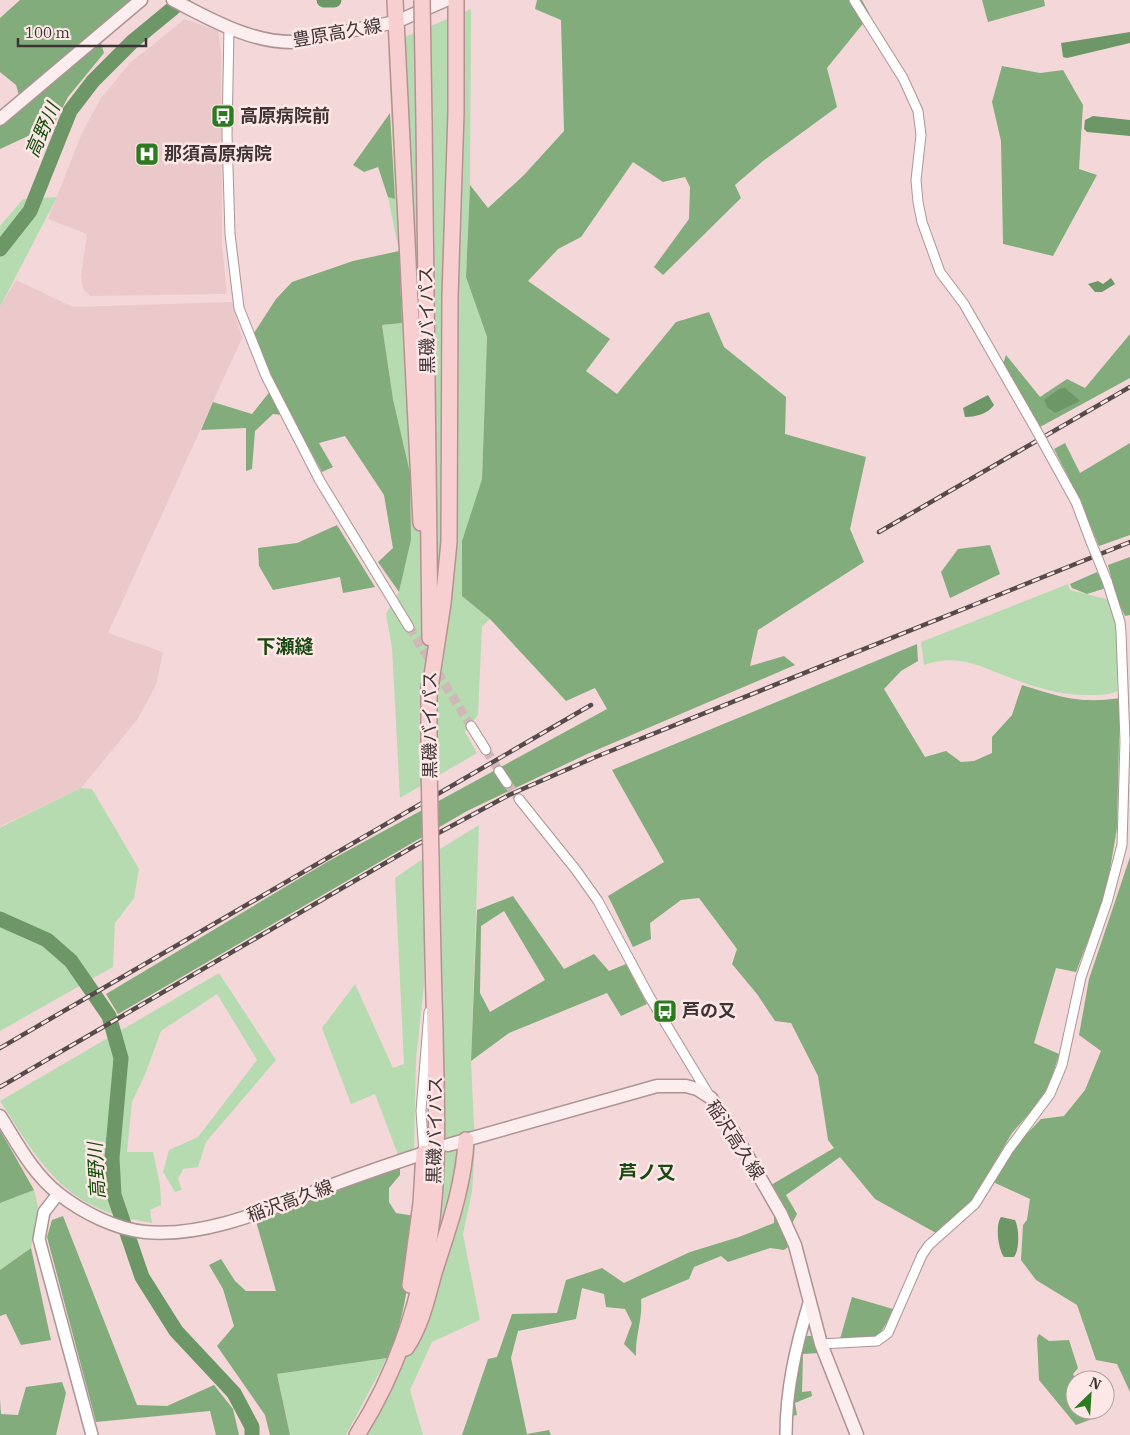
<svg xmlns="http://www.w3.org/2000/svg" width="1130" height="1435" viewBox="0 0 1130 1435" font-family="'IBM Plex Serif','Noto Sans JP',serif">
  <rect width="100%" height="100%" fill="#f4d8d9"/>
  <g fill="#ebc8c9">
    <polygon points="185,19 218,31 221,51 222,246 227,294 90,296 83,289 81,276 87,234 48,219 82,133 101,98 130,63"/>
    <polygon points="16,280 73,307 232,302 242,338 108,633 163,652 156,685 137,720 81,788 1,826 0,829 0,307"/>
  </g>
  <g fill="#b7dbb1">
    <polygon points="471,9 470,185 466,277 487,337 482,479 462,541 462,595 490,619 482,627 478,715 465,732 477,753 400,798 392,648 386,614 399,592 411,540 410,473 393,399 382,325 402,323 399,251 388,197 395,198 388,44"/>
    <polygon points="57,197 0,307 0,226 23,199"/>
    <path d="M1068,584L1070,590L1110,600L1118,622L1117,691C1109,695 1101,695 1091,695C1066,696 1040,689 1016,680C983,668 959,652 924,665L921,642Z"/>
    <polygon points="81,788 92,789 139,869 134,898 115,923 113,967 0,1031 0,829 1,827"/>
    <polygon points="479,825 471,1061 475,1146 472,1192 463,1234 480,1320 432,1342 410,1390 423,1435 366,1435 420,1309 442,1020 440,849"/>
    <polygon points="424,858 424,984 416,1060 414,1150 398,1155 375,1094 351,1104 322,1028 355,984 393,1068 404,1064 395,878"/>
    <path d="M219,973L276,1060L206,1142L198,1167L183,1169L178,1179L182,1190L175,1192L163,1172L169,1150L198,1137L257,1060L217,994L161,1031L146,1072L132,1102L127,1152H153L160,1185L161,1205L150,1210L152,1223C64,1209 45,1170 0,1101Z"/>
    <polygon points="34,1190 38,1206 31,1248 0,1270 0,1203"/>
    <polygon points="387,1358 346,1435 290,1435 277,1374"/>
  </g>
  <g fill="#82ac7b" fill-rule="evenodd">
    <polygon points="20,0 131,0 97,30 104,53 68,97 54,124 0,149 0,124 22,105 16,85 0,72 0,18"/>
    <polygon points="537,0 862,0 870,15 827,68 837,107 763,161 735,185 741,198 663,275 654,267 689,219 690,187 685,177 663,182 633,162 581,237 558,249 528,281 610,339 586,371 617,394 676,322 709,312 724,347 786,397 785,434 866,457 850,529 864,562 758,630 750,666 784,656 795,665 585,755 467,811 118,1014 106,994 327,862 607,709 595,688 566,701 490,619 462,596 462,541 482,479 487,337 466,277 470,185 488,208 524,175 564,131 561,20 535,9"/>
    <polygon points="982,0 1044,0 1045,6 988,22"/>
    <polygon points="1002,66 1040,73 1063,70 1083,105 1079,169 1097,175 1053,256 1003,244 1001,141 992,102"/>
    <polygon points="390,113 395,199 388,197 378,167 364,172 353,165"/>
    <polygon points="399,251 402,323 382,325 393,399 410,473 411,540 399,592 378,562 393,548 384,495 345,436 319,443 333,467 322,472 291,416 273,414 255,431 252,469 246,471 246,428 201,430 213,402 252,414 275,385 254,333 276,299 292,282 353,261"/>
    <polygon points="1130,334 1130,378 1040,427 1003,364 1006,355 1040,397 1067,379 1085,388"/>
    <polygon points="1065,443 1080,473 1130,443 1130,535 1099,546 1078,496 1054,449"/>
    <polygon points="337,525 375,587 343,593 340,577 273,590 259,566 258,548 297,543"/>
    <polygon points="990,545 1000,574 950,598 941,572 958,549"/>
    <polygon points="1130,557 1130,615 1125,616 1117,600 1108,565"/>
    <polygon points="1097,572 1106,588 1087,594 1072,588 1070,584"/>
    <path d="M917,644L918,661L901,671L884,689L925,757L946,751L961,762L974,761L992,753V737L1012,715L1022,685C1061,697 1079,704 1120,698L1117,828L1106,893L1076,972L1056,968L1034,1043L1059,1054L1051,1081L1039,1102L1012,1133L971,1202L936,1233L875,1199L840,1157L786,1195L797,1214L786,1235L788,1247L784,1250L770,1248L728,1262L721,1256L694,1267L689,1279L641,1299C643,1318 635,1336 636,1356L624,1344L632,1323L625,1309L606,1307L604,1294L582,1288L576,1319L518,1331L511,1358L527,1434L549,1430L551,1435H462L488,1359L497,1357L512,1314L557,1313L566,1280L602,1268L624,1283L690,1252L739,1237L774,1223L775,1191L771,1185L834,1148L828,1140L818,1076L791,1023L775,1021L757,994L732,964L737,949L699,898L681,900L650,923L651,939L633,947L608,896L664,862L612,770Z"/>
    <polygon points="1130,857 1130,1392 1117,1364 1096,1360 1077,1305 1036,1280 1021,1260 1023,1225 1027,1220 1030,1199 993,1182 1018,1143 1041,1119 1064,1116 1085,1090 1101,1051 1079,1035 1089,979"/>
    <path d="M513,896L564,969L594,954L609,971L626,964L647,1004L621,1016L607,993L509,1033L471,1061L477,910ZM504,911L545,980L490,1012L480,993L481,926Z"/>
    <polygon points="0,1130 34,1190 0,1203"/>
    <path d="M400,1166V1175L389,1188V1202L396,1213L415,1216C410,1262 408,1315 387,1358L277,1374L290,1435H270L265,1415L217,1346L234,1326L223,1289L209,1265L221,1259L235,1281L246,1291H276L255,1218Z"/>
    <polygon points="63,1216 137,1405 167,1406 214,1385 233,1409 239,1435 216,1435 210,1411 96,1422 47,1237 52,1220"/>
    <polygon points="31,1248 51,1340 21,1345 6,1314 0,1316 0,1270"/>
    <path d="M852,1297L893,1309C878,1343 876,1340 840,1339Z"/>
    <polygon points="1039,1334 1049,1341 1069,1340 1078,1368 1073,1374 1076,1380 1075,1410 1088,1410 1092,1419 1076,1425 1039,1380 1037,1338"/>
    <polygon points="805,1336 814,1336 820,1353 803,1354 802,1392 811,1391 812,1396 795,1403 797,1415 792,1416 799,1357"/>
    <polygon points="62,1382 66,1393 56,1435 0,1435 0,1400 1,1414 18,1415 26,1387"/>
  </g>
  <g fill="#6d9766">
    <polygon points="1130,32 1130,43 1067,58 1063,57 1061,43"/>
    <polygon points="1093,116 1130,120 1130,136 1087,132 1084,129 1085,120"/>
    <polygon points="1111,278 1115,284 1102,292 1095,292 1088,284 1098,281 1103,284"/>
    <polygon points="1065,388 1080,401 1055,413 1047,407 1044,400 1059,389"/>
    <path d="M988,395L994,405C988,414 975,417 965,417L963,408Z"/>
    <path d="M1001,1217L1015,1220C1019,1228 1020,1249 1014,1257H1004C998,1249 995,1225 1001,1217Z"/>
  </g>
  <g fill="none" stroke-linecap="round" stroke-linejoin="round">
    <g stroke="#6d9766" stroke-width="15">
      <polyline points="324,0 334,0"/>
      <polyline points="0,249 30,211 70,111 93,81 132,42 183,0"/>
      <polyline points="0,919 47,940 71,961 109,1016 121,1058 112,1158 114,1195 142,1277 176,1331 234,1393 252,1427 252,1435"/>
    </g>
    <g stroke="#d0b7b8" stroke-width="9" stroke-dasharray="9 4.5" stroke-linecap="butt">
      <polyline points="409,627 471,726"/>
      <polyline points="486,750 499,771"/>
      <polyline points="507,783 519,799"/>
    </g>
    <g stroke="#ad9494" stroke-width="11">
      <g id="minor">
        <polyline points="854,0 903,78 918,111 921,135 916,180 918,202 922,222 940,272 964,304 1034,426"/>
        <polyline points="229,27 227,135 230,234 239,308 266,376 320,481 409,627"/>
        <polyline points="1050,455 1076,502 1091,542"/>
        <polyline points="471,726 486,750"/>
        <polyline points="499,771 507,783"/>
        <polyline points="519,799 576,870 598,901 649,996 709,1095"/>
        <polyline points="424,1153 421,1111 429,1012"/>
        <polyline points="821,1344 877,1341 888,1333 922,1255 929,1245 975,1204 1009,1149 1050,1094 1062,1065 1081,977 1107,902 1122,845 1125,741 1121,632 1120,622 1107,581"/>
      </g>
    </g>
    <g stroke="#ad9494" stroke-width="14">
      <g id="tertiary">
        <polyline points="58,1194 44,1212 39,1239 92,1435"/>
        <path d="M786,1435C786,1389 796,1346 809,1303"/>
      </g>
    </g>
    <g stroke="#ad9494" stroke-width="15">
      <g id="secondary">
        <path d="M173,0C210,19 249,42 292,42L396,22L446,0"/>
        <polyline points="0,119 141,0"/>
        <path d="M0,1116C17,1143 33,1174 59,1194C82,1212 115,1229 145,1232C205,1238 272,1208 327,1187C362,1174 396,1162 431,1151"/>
        <polyline points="448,1145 657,1086 686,1086 697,1089 711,1098 733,1131 781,1214 795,1245 821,1344 857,1435"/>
      </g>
    </g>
    <g stroke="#b69192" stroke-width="18">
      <g id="trunk">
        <polyline points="395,0 421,523"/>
        <polyline points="424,121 430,638"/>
        <polyline points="429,695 443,603 449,542 450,296 456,113 456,0"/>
        <polyline points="429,767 429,686"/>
        <polyline points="410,1285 421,1203 424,1153"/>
        <path d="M406,1348C421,1326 427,1299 434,1273C448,1229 464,1186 466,1140"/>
        <path d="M357,1435C395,1376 420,1303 430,1234C440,1167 436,1098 435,1030C433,973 432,915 431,857"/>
      </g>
    </g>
    <use href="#minor" stroke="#fff" stroke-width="9"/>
    <use href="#tertiary" stroke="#fff" stroke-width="11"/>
    <use href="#secondary" stroke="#fcedee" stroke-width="12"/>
    <use href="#trunk" stroke="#f8cfd0" stroke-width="15"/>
    <g stroke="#574a4b" stroke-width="4.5">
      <g id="rail">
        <polyline points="879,532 1130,387"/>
        <polyline points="0,1048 591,705"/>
        <polyline points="0,1087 418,844 509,795 593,758 1130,542"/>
      </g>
    </g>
    <use href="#rail" stroke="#fde7e7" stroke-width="2.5" stroke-dasharray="8" stroke-linecap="butt"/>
    <g stroke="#ad9494" stroke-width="11" stroke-linecap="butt">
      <g id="minor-bridge">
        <polyline points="1034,426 1050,455"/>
        <polyline points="1091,542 1107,581"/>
      </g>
    </g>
    <g stroke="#b69192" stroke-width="18" stroke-linecap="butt">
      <g id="trunk-bridge">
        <polyline points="422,0 424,121"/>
        <polyline points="429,767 431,857"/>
      </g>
    </g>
    <use href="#minor-bridge" stroke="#fff" stroke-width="9"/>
    <use href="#trunk-bridge" stroke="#f8cfd0" stroke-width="15"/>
  </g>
  <defs>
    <g id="bus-square" transform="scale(1.25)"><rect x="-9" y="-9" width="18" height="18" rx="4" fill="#2e7a21" stroke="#fde7e7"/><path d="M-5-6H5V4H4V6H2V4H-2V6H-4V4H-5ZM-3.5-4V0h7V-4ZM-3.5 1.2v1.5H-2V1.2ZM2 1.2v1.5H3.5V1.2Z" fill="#fff"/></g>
    <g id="hospital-square" transform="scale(1.25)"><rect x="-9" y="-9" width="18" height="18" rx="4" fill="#2e7a21" stroke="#fde7e7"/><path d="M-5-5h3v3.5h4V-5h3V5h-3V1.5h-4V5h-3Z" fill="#fff"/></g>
  </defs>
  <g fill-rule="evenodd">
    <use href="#bus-square" x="223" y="116"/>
    <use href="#hospital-square" x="147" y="154"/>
    <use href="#bus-square" x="665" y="1011"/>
  </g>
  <g text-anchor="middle" stroke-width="5" stroke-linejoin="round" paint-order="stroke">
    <g font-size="18" fill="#3e3334" stroke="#fde7e7">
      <text transform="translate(337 33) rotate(-10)" y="6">豊原高久線</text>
      <text transform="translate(427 320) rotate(-91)" y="6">黒磯バイパス</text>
      <text transform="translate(430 725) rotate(-90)" y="6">黒磯バイパス</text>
      <text transform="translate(435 1130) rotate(-89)" y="6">黒磯バイパス</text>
      <text transform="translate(735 1140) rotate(57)" y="6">稲沢高久線</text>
      <text transform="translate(290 1201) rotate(-20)" y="6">稲沢高久線</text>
    </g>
    <g font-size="18" font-weight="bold" fill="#3e3334" stroke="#fde7e7" text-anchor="start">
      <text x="240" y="122">高原病院前</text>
      <text x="164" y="160">那須高原病院</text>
      <text x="682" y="1017">芦の又</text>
    </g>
    <g font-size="19" font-style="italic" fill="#144d08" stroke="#fde7e7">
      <text transform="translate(42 130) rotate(-66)" y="7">高野川</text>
      <text transform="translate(96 1171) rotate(-93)" y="7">高野川</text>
    </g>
    <g font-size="19" font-weight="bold" fill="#184810" stroke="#fde7e7">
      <text x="285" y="653">下瀬縫</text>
      <text x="647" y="1179">芦ノ又</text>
    </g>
  </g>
  <g transform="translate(1090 1395) rotate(25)"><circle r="24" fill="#fde7e7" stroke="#b19f9f"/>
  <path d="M0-4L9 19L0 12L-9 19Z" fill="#2e7a21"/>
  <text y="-8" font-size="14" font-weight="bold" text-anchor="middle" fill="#3e3334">N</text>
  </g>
  <path d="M18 38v8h128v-8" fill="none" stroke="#3e3334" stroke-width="2.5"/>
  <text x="25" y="38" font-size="15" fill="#3e3334" stroke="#fde7e7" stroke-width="4" paint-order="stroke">100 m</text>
</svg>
